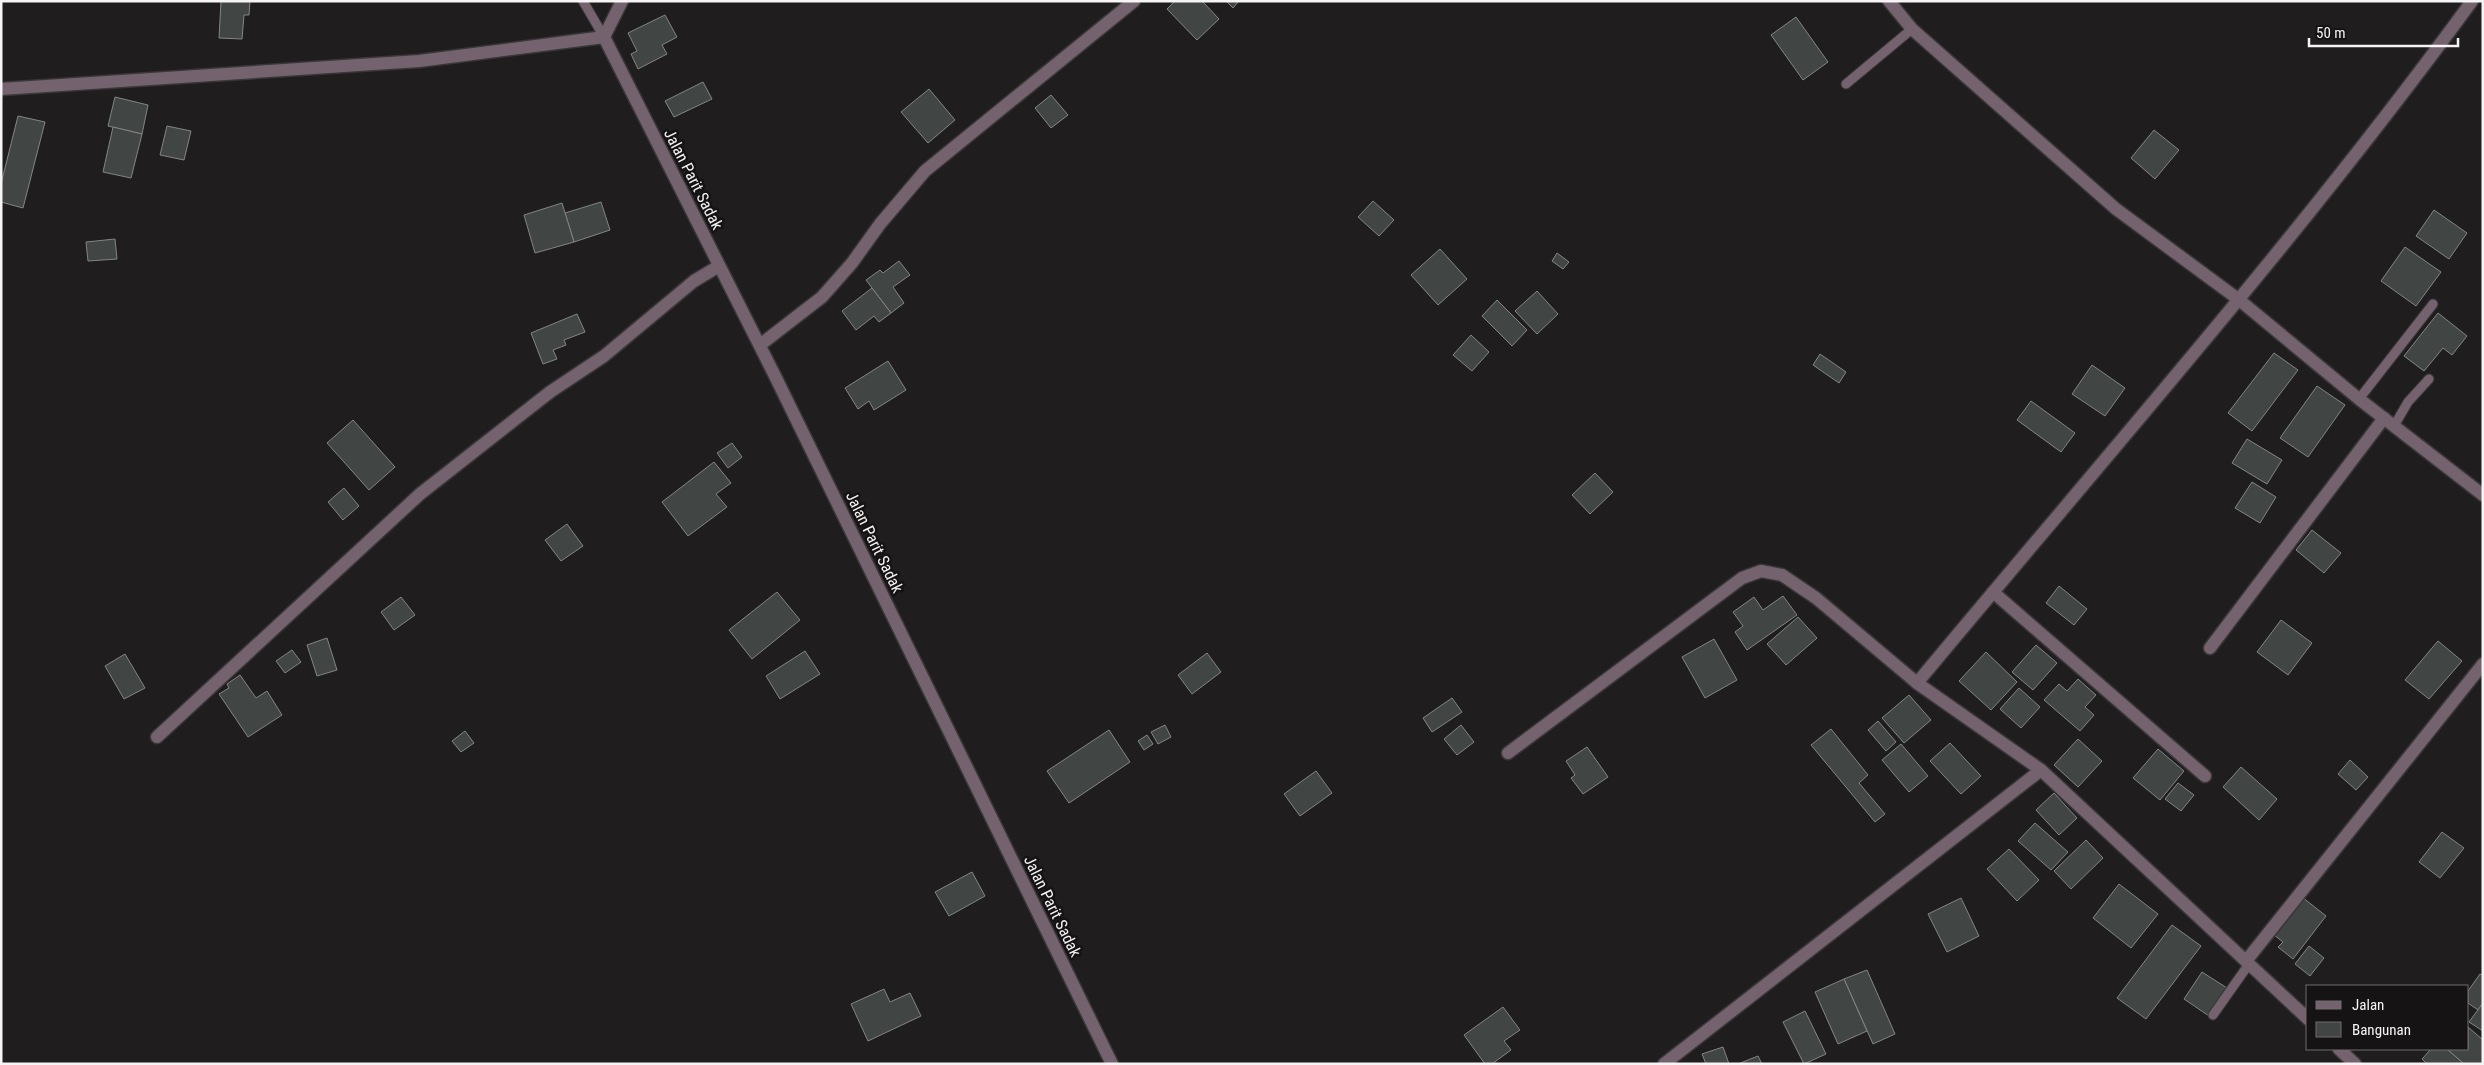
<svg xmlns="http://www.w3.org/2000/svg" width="2484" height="1065" viewBox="0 0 2484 1065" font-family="'Roboto Condensed',sans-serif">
  <rect width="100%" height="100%" fill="#1f1d1e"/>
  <g fill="#414544" stroke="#838685">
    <polygon points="221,1 250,1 249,15 244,15 242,39 219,38"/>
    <polygon points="1175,1 1202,1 1219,19 1197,40 1167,9"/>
    <polygon points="1226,1 1239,1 1233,8"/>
    <polygon points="665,15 677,37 662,45 667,54 638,69 631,54 637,51 628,33"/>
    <polygon points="1796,17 1828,62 1803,80 1771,35"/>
    <polygon points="703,82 712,99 674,117 665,101"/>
    <polygon points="929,89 955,120 928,143 901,112"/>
    <polygon points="1051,95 1068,115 1051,128 1035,108"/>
    <polygon points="115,97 148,105 142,134 108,126"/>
    <polygon points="18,116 45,122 23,208 1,202 1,184"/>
    <polygon points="167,126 191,131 184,160 160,155"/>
    <polygon points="113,127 142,134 131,178 103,172"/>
    <polygon points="2154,130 2179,150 2155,179 2131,158"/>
    <polygon points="1373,201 1394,220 1379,236 1358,217"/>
    <polygon points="601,202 610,230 574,242 565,213"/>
    <polygon points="562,203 574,242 535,253 524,215"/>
    <polygon points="2434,210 2467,233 2449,259 2416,236"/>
    <polygon points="115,239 117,259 88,261 86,242"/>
    <polygon points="2405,247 2441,272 2416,306 2381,281"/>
    <polygon points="1440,249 1467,279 1438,305 1411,275"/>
    <polygon points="1557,253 1569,262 1563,269 1552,261"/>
    <polygon points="899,261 910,275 893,287 904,303 891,313 866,280 880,270 883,273"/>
    <polygon points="872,288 891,313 879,322 874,316 856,330 842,311"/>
    <polygon points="1537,291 1558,314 1537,334 1515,311"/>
    <polygon points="1497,300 1527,330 1512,346 1482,316"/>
    <polygon points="2438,313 2467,336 2452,355 2443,348 2424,371 2404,356"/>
    <polygon points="577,314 585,332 564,340 566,345 553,350 557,359 543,364 531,333"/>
    <polygon points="1471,335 1489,352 1472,371 1453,355"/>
    <polygon points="2274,353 2298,370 2252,431 2228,413"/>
    <polygon points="1820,354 1846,372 1839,383 1813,365"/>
    <polygon points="888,361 906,390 874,410 869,401 858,409 845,388"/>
    <polygon points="2092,365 2125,388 2105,416 2072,394"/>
    <polygon points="2317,386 2345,405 2308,457 2280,438"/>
    <polygon points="2031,401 2075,433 2061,452 2017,420"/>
    <polygon points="353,420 395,467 369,490 327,443"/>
    <polygon points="2247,439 2282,460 2267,484 2232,463"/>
    <polygon points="732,443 742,457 728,468 717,453"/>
    <polygon points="714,462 731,483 716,494 727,507 688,536 662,502"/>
    <polygon points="1595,473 1613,492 1590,514 1572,495"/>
    <polygon points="2252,482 2276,497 2260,523 2235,508"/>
    <polygon points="344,488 359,506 343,520 328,502"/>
    <polygon points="567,524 583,546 561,561 545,540"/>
    <polygon points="2312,530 2341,553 2324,573 2296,550"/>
    <polygon points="2059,586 2087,609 2074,625 2046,603"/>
    <polygon points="777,592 800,620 752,659 729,630"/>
    <polygon points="1783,596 1797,615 1747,650 1735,632 1743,626 1733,612 1754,597 1763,610"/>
    <polygon points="401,597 415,615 394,630 381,612"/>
    <polygon points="1798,617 1817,638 1786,665 1767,644"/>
    <polygon points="2281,620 2312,643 2288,675 2257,652"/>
    <polygon points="327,638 337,670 317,676 307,645"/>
    <polygon points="1714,639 1737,680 1705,698 1682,657"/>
    <polygon points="2438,641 2462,661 2429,699 2405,680"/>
    <polygon points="2036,645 2057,663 2033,690 2012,672"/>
    <polygon points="292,650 301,662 285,673 276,661"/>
    <polygon points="805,651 820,674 780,699 766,676"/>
    <polygon points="1986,652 2017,682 1991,710 1959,681"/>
    <polygon points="1207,653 1221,672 1192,694 1178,675"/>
    <polygon points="125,654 145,688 124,699 105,666"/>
    <polygon points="240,675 256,698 267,691 282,715 248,737 219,694 229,688 227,684"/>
    <polygon points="2078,679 2096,695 2085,707 2094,715 2080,731 2044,700 2059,684 2067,691"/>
    <polygon points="2019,688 2040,707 2021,728 2000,709"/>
    <polygon points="1909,695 1931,720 1904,743 1882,718"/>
    <polygon points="1452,698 1462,712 1432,732 1423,718"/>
    <polygon points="1878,721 1896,742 1886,751 1868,730"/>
    <polygon points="1165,725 1171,737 1158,744 1151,732"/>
    <polygon points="1461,725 1474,742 1457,755 1444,739"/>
    <polygon points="1831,729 1868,775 1859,783 1885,814 1875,822 1811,745"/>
    <polygon points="1109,730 1130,762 1069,803 1047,771"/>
    <polygon points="465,731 474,743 461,752 452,741"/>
    <polygon points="1147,735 1153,744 1144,750 1138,741"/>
    <polygon points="2078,739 2102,761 2078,787 2054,765"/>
    <polygon points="1950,743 1981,776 1961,794 1930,761"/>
    <polygon points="1901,744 1928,776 1909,792 1882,760"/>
    <polygon points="1587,747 1608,777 1583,794 1571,778 1575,775 1566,761"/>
    <polygon points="2158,749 2184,771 2160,800 2133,778"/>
    <polygon points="2350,760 2368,777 2356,790 2338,774"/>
    <polygon points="2241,767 2277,799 2259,820 2223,787"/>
    <polygon points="1316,771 1332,793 1300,816 1284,794"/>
    <polygon points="2178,783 2194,795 2181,811 2165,799"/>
    <polygon points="2054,793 2077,818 2059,835 2036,810"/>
    <polygon points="2035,823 2068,852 2051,870 2018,841"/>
    <polygon points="2442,832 2464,848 2440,878 2419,862"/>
    <polygon points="2086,840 2103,858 2071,889 2054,871"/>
    <polygon points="2009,849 2039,880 2017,901 1987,869"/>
    <polygon points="972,872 985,896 949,916 935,892"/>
    <polygon points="2119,884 2158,914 2131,948 2093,918"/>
    <polygon points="2302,897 2326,916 2293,959 2278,947 2283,942 2273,934"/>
    <polygon points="1961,898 1979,936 1947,952 1928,914"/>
    <polygon points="2172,925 2201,946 2146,1019 2117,998"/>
    <polygon points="2309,946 2324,958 2310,976 2295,964"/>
    <polygon points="1867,970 1895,1034 1873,1044 1844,979"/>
    <polygon points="2202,972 2227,988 2209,1016 2184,999"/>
    <polygon points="2480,974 2483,975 2483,1003 2478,1010 2468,1003 2468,991"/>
    <polygon points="1844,979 1867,1031 1838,1044 1815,992"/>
    <polygon points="884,989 890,1002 910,993 921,1016 868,1041 851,1004"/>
    <polygon points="2483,1003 2483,1031 2469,1022"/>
    <polygon points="1503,1007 1520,1030 1504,1041 1511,1050 1492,1064 1485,1064 1464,1035"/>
    <polygon points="1805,1011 1826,1054 1804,1064 1783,1022"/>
    <polygon points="2468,1027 2483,1040 2483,1064 2464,1064 2447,1049 2468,1049"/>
    <polygon points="1723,1047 1729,1064 1706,1064 1702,1054"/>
    <polygon points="2431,1049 2447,1049 2464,1064 2427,1064 2422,1059"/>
    <polygon points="1758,1056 1762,1064 1738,1064"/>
  </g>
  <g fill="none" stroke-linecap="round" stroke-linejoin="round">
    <g stroke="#393738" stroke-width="11">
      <g id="service">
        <polyline points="583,1 604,37"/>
        <polyline points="1846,84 1912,29"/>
        <polyline points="2359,399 2433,304"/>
        <polyline points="2394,426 2408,402 2429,379"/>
        <polyline points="2213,1015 2249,964"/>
      </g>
    </g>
    <g stroke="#393738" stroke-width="15">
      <g id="minor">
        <polyline points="1889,1 1912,29 2116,209 2238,299 2359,399 2483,495"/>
        <polyline points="604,37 776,378 1112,1064"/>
        <polyline points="1,89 419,61 604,37 622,1"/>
        <polyline points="760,345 822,297 852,263 880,224 925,171 1134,1"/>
        <polyline points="1993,592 2205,776"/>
        <polyline points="2210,648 2384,418"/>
        <path d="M1917,683C2104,458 2299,238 2472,1"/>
        <polyline points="157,737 420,494 550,392 604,356 694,281 719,266"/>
        <polyline points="1508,753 1742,578 1761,571 1782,575 1816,598 1917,683 2041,770 2308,1019"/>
        <polyline points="2246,961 2483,664"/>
        <polyline points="2339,1049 2355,1064"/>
        <polyline points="1664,1064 2041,770"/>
      </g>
    </g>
    <use href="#service" stroke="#74636e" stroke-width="9"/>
    <use href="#minor" stroke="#74636e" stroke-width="12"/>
  </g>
  <g text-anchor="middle" stroke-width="5" stroke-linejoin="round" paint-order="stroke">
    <g font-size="16" fill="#f6f4f5" stroke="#161315">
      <text transform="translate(694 179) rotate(63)" y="6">Jalan Parit Sadak</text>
      <text transform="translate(875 542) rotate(64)" y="6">Jalan Parit Sadak</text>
      <text transform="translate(1053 906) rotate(64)" y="6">Jalan Parit Sadak</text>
    </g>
  </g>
  <rect width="2484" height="1065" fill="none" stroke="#f6f4f5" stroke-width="5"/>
  <rect x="2306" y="985" width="162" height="65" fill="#161315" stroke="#706d6f"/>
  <rect x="2316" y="1001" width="25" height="8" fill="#74636e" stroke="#706d6f"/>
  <text x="2352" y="1010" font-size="15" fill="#f6f4f5">Jalan</text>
  <rect x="2316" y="1022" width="25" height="15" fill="#414544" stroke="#706d6f"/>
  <text x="2352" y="1035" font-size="15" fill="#f6f4f5">Bangunan</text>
  <path d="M2309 38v8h149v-8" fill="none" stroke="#f6f4f5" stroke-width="2.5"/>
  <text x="2316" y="38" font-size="15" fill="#f6f4f5" stroke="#161315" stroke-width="4" paint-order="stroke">50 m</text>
</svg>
